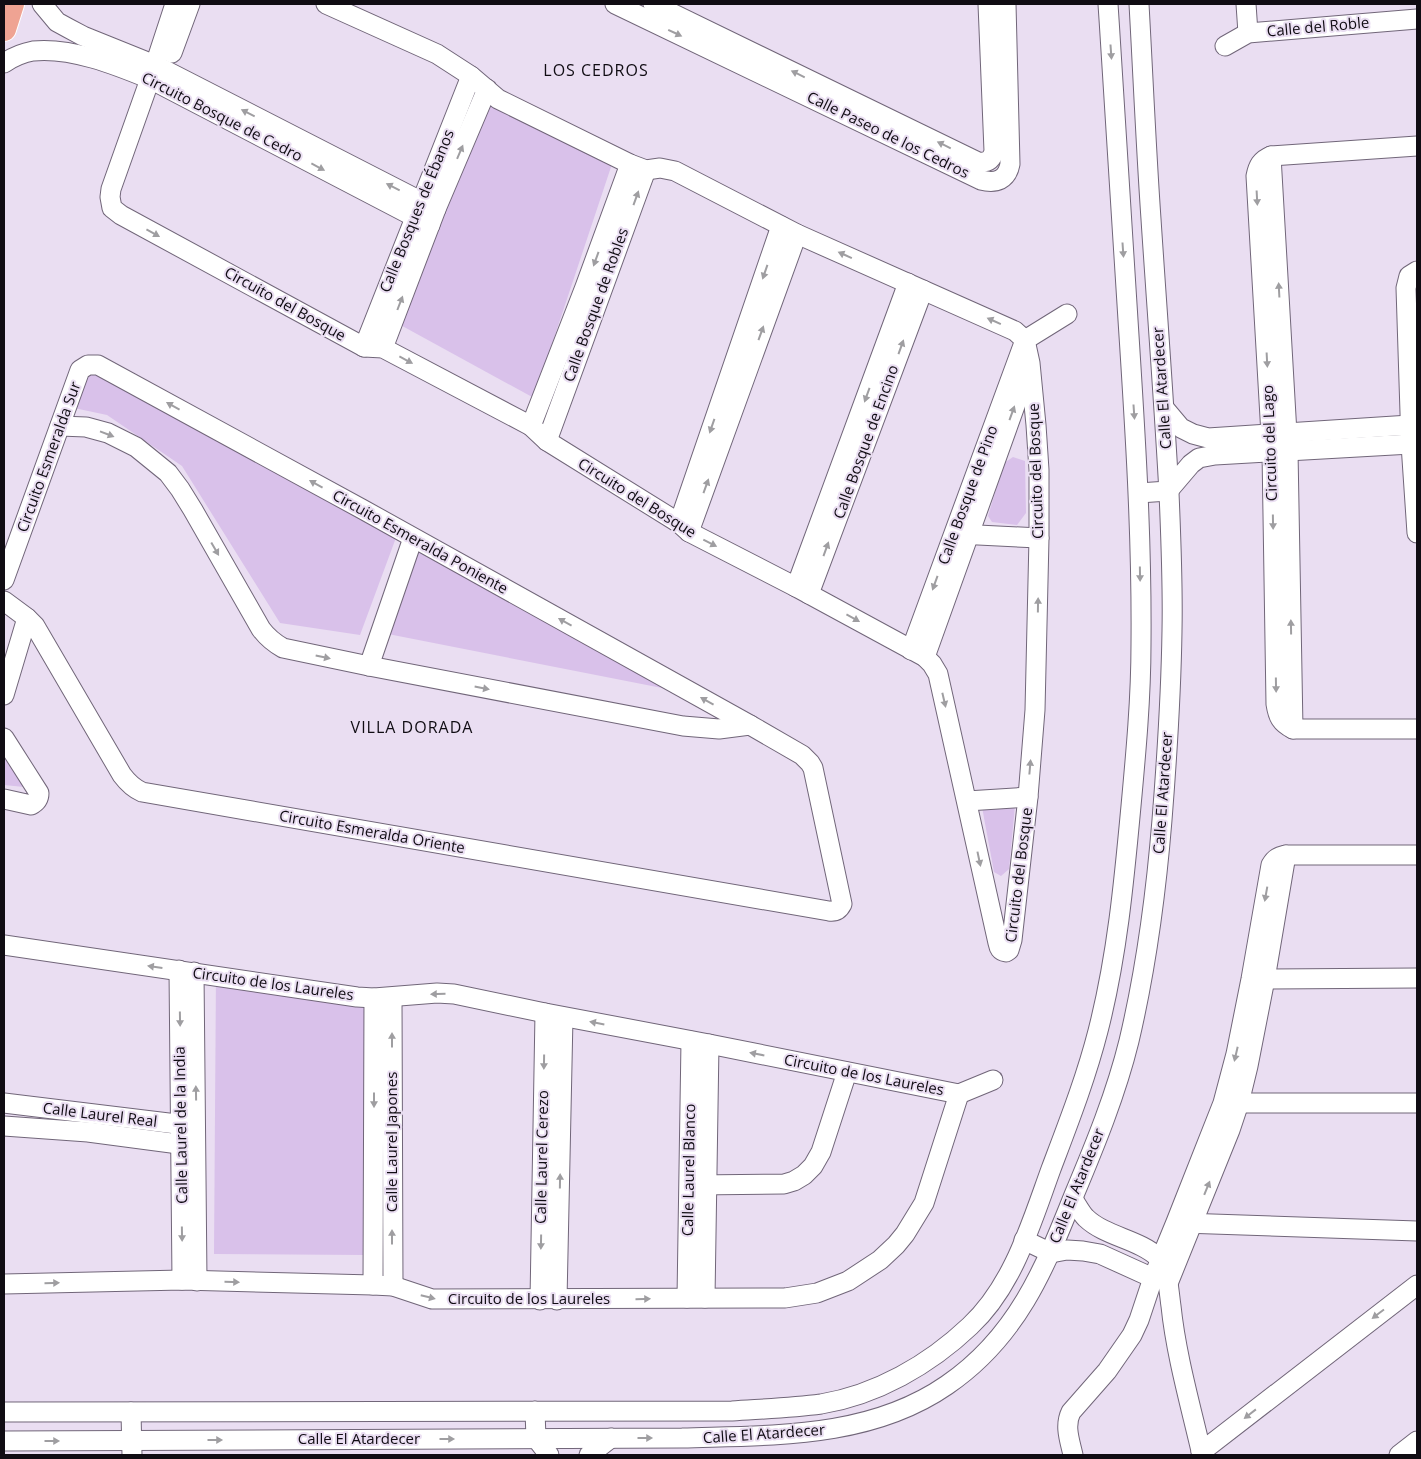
<svg xmlns="http://www.w3.org/2000/svg" width="1421" height="1459" viewBox="0 0 1421 1459" font-family="'Open Sans',sans-serif">
  <rect width="100%" height="100%" fill="#eadef2"/>
  <g fill="#d9c1ea">
    <polygon points="483,96 615,155 534,398 395,322"/>
    <polygon points="91,364 397,535 360,635 280,623 182,466 107,415 74,408"/>
    <polygon points="1013,457 1025,461 1026,513 1017,525 992,522 988,516 1004,463"/>
    <polygon points="422,538 713,698 388,634"/>
    <polygon points="4,755 24,787 4,785"/>
    <polygon points="1015,806 1009,869 1001,876 994,872 982,807"/>
    <polygon points="216,973 368,995 365,1255 214,1254"/>
  </g>
  <g fill="none" stroke-linecap="round" stroke-linejoin="round">
    <g stroke="#716679" stroke-width="21">
      <g id="minor">
        <polyline points="42,4 57,22 68,28 83,36 155,65 436,209"/>
        <path d="M175,4L155,65L111,189L110,197L112,208L121,215L364,347L383,348L531,426L547,441L679,523L689,532L796,587L925,657L932,664L938,674L998,943C999,948 1000,951 1006,952L1009,950L1012,940L1028,797L1035,710L1039,538V470L1036,425L1030,363L1025,340L1015,331L797,234L675,171L660,168L646,170L630,164L498,99L471,76L437,54L326,4"/>
        <path d="M615,4L981,180C996,184 1007,180 1010,164L1006,4"/>
        <path d="M653,4L978,162C987,163 992,160 994,151L988,4"/>
        <polyline points="1246,4 1248,33"/>
        <polyline points="1225,46 1248,33 1417,19"/>
        <polyline points="172,53 190,4"/>
        <path d="M4,63C13,57 22,53 33,51C71,47 116,65 150,79L430,225"/>
        <path d="M1417,146L1271,156C1261,160 1258,166 1256,176L1272,452L1276,704C1278,717 1281,723 1293,729H1417"/>
        <polyline points="1271,156 1288,451 1293,729"/>
        <polyline points="1417,271 1409,276 1406,288 1411,444 1417,533"/>
        <polyline points="364,347 471,76"/>
        <polyline points="383,348 436,209 487,89"/>
        <polyline points="1165,409 1181,428 1193,434 1208,438 1410,425"/>
        <path d="M60,426L86,427L108,433L136,447L168,473L180,489L193,510L261,629C267,637 274,643 283,648L369,666L683,726L719,729L750,725"/>
        <polyline points="531,426 585,287 630,164"/>
        <polyline points="547,441 646,170"/>
        <polyline points="1139,493 1168,491 1191,464 1199,458 1215,455 1411,444"/>
        <polyline points="679,523 781,226"/>
        <polyline points="689,532 797,234"/>
        <polyline points="958,534 1039,538"/>
        <path d="M4,580L80,370L88,365H98L362,509L750,725L802,755L810,763L813,768L842,904C839,910 836,912 829,911L142,792C133,788 128,783 122,775L35,626L27,618L4,601"/>
        <polyline points="796,587 908,283"/>
        <polyline points="809,594 923,290"/>
        <polyline points="911,650 1025,340 1067,314"/>
        <polyline points="925,657 1025,378"/>
        <polyline points="369,666 413,538"/>
        <polyline points="4,695 27,618"/>
        <path d="M4,738L39,793C39,799 37,802 31,805L4,799"/>
        <polyline points="967,801 1028,797"/>
        <polyline points="4,945 357,997 374,998 437,993 454,994 545,1013 709,1044 959,1094"/>
        <polyline points="179,970 182,1280"/>
        <polyline points="194,972 197,1281"/>
        <polyline points="1255,979 1417,978"/>
        <polyline points="392,998 393,1286"/>
        <polyline points="959,1094 993,1080"/>
        <polyline points="4,1103 193,1126"/>
        <polyline points="1226,1103 1417,1103"/>
        <polyline points="4,1126 88,1132 194,1146"/>
        <polyline points="695,1185 784,1184 794,1181 804,1175 813,1166 821,1152 847,1072"/>
        <path d="M1073,1199C1077,1205 1081,1213 1086,1218C1106,1237 1139,1239 1159,1258C1168,1267 1169,1293 1171,1306C1176,1355 1191,1407 1202,1455"/>
        <polyline points="1183,1223 1417,1231"/>
        <polyline points="1024,1240 1051,1253 1067,1250 1083,1251 1100,1254 1153,1278 1165,1280"/>
        <polyline points="1169,1281 1230,1130 1239,1103 1248,1066 1265,979 1286,855"/>
        <polyline points="4,1284 182,1280 373,1285 393,1286 432,1299 785,1298 817,1293 848,1281 880,1260 896,1245 905,1234 924,1203 959,1094"/>
        <polyline points="373,1285 374,998"/>
        <polyline points="687,1298 691,1041"/>
        <polyline points="705,1298 709,1044"/>
        <polyline points="540,1300 545,1013"/>
        <polyline points="557,1300 563,1017"/>
        <polyline points="535,1411 536,1438 549,1455"/>
        <path d="M4,1412L732,1411C761,1409 791,1408 821,1404C876,1395 929,1365 970,1326C1013,1286 1031,1224 1051,1169C1068,1124 1086,1078 1098,1031C1117,957 1124,882 1131,806C1136,752 1141,698 1141,644C1142,536 1135,428 1128,320C1121,214 1115,109 1108,4"/>
        <polyline points="131,1412 132,1455"/>
        <path d="M4,1441L682,1438C772,1435 869,1439 947,1385C1017,1337 1044,1270 1074,1195C1095,1145 1116,1094 1129,1041C1146,969 1156,894 1162,820C1167,757 1171,694 1172,631C1173,585 1171,539 1169,493C1164,402 1157,310 1151,219C1146,147 1143,75 1139,4"/>
        <polyline points="1201,1452 1417,1285"/>
        <polyline points="589,1455 611,1438"/>
        <path d="M1073,1455C1070,1441 1064,1426 1071,1412L1107,1371L1132,1335L1139,1320L1153,1278L1176,1222L1223,1103L1236,1054L1251,979L1271,865C1275,858 1278,857 1286,855H1417"/>
        <polyline points="1399,1455 1417,1441"/>
      </g>
    </g>
    <g stroke="#fff" stroke-width="26">
      <polyline id="major" points="4,29 12,4"/>
    </g>
    <use href="#minor" stroke="#fff" stroke-width="19"/>
    <use href="#major" stroke="#efa393" stroke-width="24"/>
  </g>
  <defs><path id="oneway-solid" d="M-6-.8H1V-3.2L6.5 0L1 3.2V.8H-6Z" transform="scale(1.25)"/></defs>
  <g fill="#9f9ea1">
    <use href="#oneway-solid" transform="translate(675 33) rotate(25)"/>
    <use href="#oneway-solid" transform="translate(1111 52) rotate(86)"/>
    <use href="#oneway-solid" transform="translate(798 74) rotate(-154)"/>
    <use href="#oneway-solid" transform="translate(248 113) rotate(-153)"/>
    <use href="#oneway-solid" transform="translate(944 145) rotate(-154)"/>
    <use href="#oneway-solid" transform="translate(460 152) rotate(-67)"/>
    <use href="#oneway-solid" transform="translate(318 167) rotate(28)"/>
    <use href="#oneway-solid" transform="translate(393 187) rotate(-153)"/>
    <use href="#oneway-solid" transform="translate(636 198) rotate(-70)"/>
    <use href="#oneway-solid" transform="translate(1257 198) rotate(87)"/>
    <use href="#oneway-solid" transform="translate(153 233) rotate(29)"/>
    <use href="#oneway-solid" transform="translate(1123 250) rotate(86)"/>
    <use href="#oneway-solid" transform="translate(845 255) rotate(-156)"/>
    <use href="#oneway-solid" transform="translate(596 259) rotate(110)"/>
    <use href="#oneway-solid" transform="translate(765 272) rotate(109)"/>
    <use href="#oneway-solid" transform="translate(1279 290) rotate(-93)"/>
    <use href="#oneway-solid" transform="translate(400 303) rotate(-69)"/>
    <use href="#oneway-solid" transform="translate(994 321) rotate(-156)"/>
    <use href="#oneway-solid" transform="translate(761 333) rotate(-70)"/>
    <use href="#oneway-solid" transform="translate(901 347) rotate(-70)"/>
    <use href="#oneway-solid" transform="translate(406 360) rotate(28)"/>
    <use href="#oneway-solid" transform="translate(1267 360) rotate(87)"/>
    <use href="#oneway-solid" transform="translate(867 395) rotate(110)"/>
    <use href="#oneway-solid" transform="translate(173 406) rotate(-151)"/>
    <use href="#oneway-solid" transform="translate(1134 412) rotate(86)"/>
    <use href="#oneway-solid" transform="translate(1012 413) rotate(-70)"/>
    <use href="#oneway-solid" transform="translate(712 426) rotate(109)"/>
    <use href="#oneway-solid" transform="translate(107 434) rotate(21)"/>
    <use href="#oneway-solid" transform="translate(316 484) rotate(-151)"/>
    <use href="#oneway-solid" transform="translate(706 486) rotate(-70)"/>
    <use href="#oneway-solid" transform="translate(1273 522) rotate(89)"/>
    <use href="#oneway-solid" transform="translate(710 543) rotate(27)"/>
    <use href="#oneway-solid" transform="translate(215 549) rotate(60)"/>
    <use href="#oneway-solid" transform="translate(826 549) rotate(-70)"/>
    <use href="#oneway-solid" transform="translate(1140 574) rotate(89)"/>
    <use href="#oneway-solid" transform="translate(935 583) rotate(110)"/>
    <use href="#oneway-solid" transform="translate(1038 605) rotate(-89)"/>
    <use href="#oneway-solid" transform="translate(853 618) rotate(29)"/>
    <use href="#oneway-solid" transform="translate(565 622) rotate(-151)"/>
    <use href="#oneway-solid" transform="translate(1291 627) rotate(-91)"/>
    <use href="#oneway-solid" transform="translate(323 657) rotate(12)"/>
    <use href="#oneway-solid" transform="translate(1276 685) rotate(89)"/>
    <use href="#oneway-solid" transform="translate(482 688) rotate(11)"/>
    <use href="#oneway-solid" transform="translate(944 700) rotate(77)"/>
    <use href="#oneway-solid" transform="translate(707 701) rotate(-151)"/>
    <use href="#oneway-solid" transform="translate(1030 767) rotate(-85)"/>
    <use href="#oneway-solid" transform="translate(979 859) rotate(78)"/>
    <use href="#oneway-solid" transform="translate(1266 894) rotate(100)"/>
    <use href="#oneway-solid" transform="translate(155 967) rotate(-172)"/>
    <use href="#oneway-solid" transform="translate(438 994) rotate(179)"/>
    <use href="#oneway-solid" transform="translate(180 1019) rotate(89)"/>
    <use href="#oneway-solid" transform="translate(597 1023) rotate(-169)"/>
    <use href="#oneway-solid" transform="translate(392 1040) rotate(-90)"/>
    <use href="#oneway-solid" transform="translate(757 1054) rotate(-169)"/>
    <use href="#oneway-solid" transform="translate(1236 1054) rotate(103)"/>
    <use href="#oneway-solid" transform="translate(544 1062) rotate(91)"/>
    <use href="#oneway-solid" transform="translate(196 1093) rotate(-91)"/>
    <use href="#oneway-solid" transform="translate(374 1100) rotate(90)"/>
    <use href="#oneway-solid" transform="translate(560 1181) rotate(-89)"/>
    <use href="#oneway-solid" transform="translate(1207 1188) rotate(-68)"/>
    <use href="#oneway-solid" transform="translate(182 1234) rotate(89)"/>
    <use href="#oneway-solid" transform="translate(392 1237) rotate(-90)"/>
    <use href="#oneway-solid" transform="translate(541 1242) rotate(91)"/>
    <use href="#oneway-solid" transform="translate(232 1282) rotate(1)"/>
    <use href="#oneway-solid" transform="translate(52 1283) rotate(-1)"/>
    <use href="#oneway-solid" transform="translate(428 1297) rotate(14)"/>
    <use href="#oneway-solid" transform="translate(643 1299) rotate(-1)"/>
    <use href="#oneway-solid" transform="translate(1378 1314) rotate(143)"/>
    <use href="#oneway-solid" transform="translate(1250 1414) rotate(142)"/>
    <use href="#oneway-solid" transform="translate(645 1438)"/>
    <use href="#oneway-solid" transform="translate(447 1439)"/>
    <use href="#oneway-solid" transform="translate(215 1440)"/>
    <use href="#oneway-solid" transform="translate(52 1441)"/>
  </g>
  <g text-anchor="middle" stroke-width="4" stroke-linejoin="round" paint-order="stroke">
    <g font-size="15" fill="#100c13" stroke="#eadef2">
      <text transform="translate(1318 27) rotate(-5)" y="5">Calle del Roble</text>
      <text transform="translate(222 117) rotate(27)" y="5">Circuito Bosque de Cedro</text>
      <text transform="translate(888 135) rotate(26)" y="5">Calle Paseo de los Cedros</text>
      <text transform="translate(417 211) rotate(-68)" y="5">Calle Bosques de Ébanos</text>
      <text transform="translate(285 304) rotate(29)" y="5">Circuito del Bosque</text>
      <text transform="translate(596 305) rotate(-70)" y="5">Calle Bosque de Robles</text>
      <text transform="translate(1162 388) rotate(-94)" y="5">Calle El Atardecer</text>
      <text transform="translate(866 442) rotate(-70)" y="5">Calle Bosque de Encino</text>
      <text transform="translate(1270 443) rotate(-92)" y="5">Circuito del Lago</text>
      <text transform="translate(49 457) rotate(-70)" y="5">Circuito Esmeralda Sur</text>
      <text transform="translate(1036 471) rotate(-92)" y="5">Circuito del Bosque</text>
      <text transform="translate(968 495) rotate(-70)" y="5">Calle Bosque de Pino</text>
      <text transform="translate(637 498) rotate(32)" y="5">Circuito del Bosque</text>
      <text transform="translate(420 542) rotate(29)" y="5">Circuito Esmeralda Poniente</text>
      <text transform="translate(1163 793) rotate(-86)" y="5">Calle El Atardecer</text>
      <text transform="translate(372 832) rotate(10)" y="5">Circuito Esmeralda Oriente</text>
      <text transform="translate(1019 875) rotate(-83)" y="5">Circuito del Bosque</text>
      <text transform="translate(273 984) rotate(8)" y="5">Circuito de los Laureles</text>
      <text transform="translate(864 1075) rotate(11)" y="5">Circuito de los Laureles</text>
      <text transform="translate(100 1115) rotate(7)" y="5">Calle Laurel Real</text>
      <text transform="translate(181 1125) rotate(-91)" y="5">Calle Laurel de la India</text>
      <text transform="translate(392 1142) rotate(-90)" y="5">Calle Laurel Japones</text>
      <text transform="translate(542 1157) rotate(-89)" y="5">Calle Laurel Cerezo</text>
      <text transform="translate(689 1170) rotate(-89)" y="5">Calle Laurel Blanco</text>
      <text transform="translate(1077 1186) rotate(-68)" y="5">Calle El Atardecer</text>
      <text x="529" y="1304">Circuito de los Laureles</text>
      <text transform="translate(764 1434) rotate(-4)" y="5">Calle El Atardecer</text>
      <text x="359" y="1444">Calle El Atardecer</text>
    </g>
    <g font-size="16" letter-spacing="1" fill="#100c13" stroke="#eadef2">
      <text x="596" y="76">LOS CEDROS</text>
      <text x="412" y="733">VILLA DORADA</text>
    </g>
  </g>
  <rect width="1421" height="1459" fill="none" stroke="#100c13" stroke-width="10"/>
</svg>
